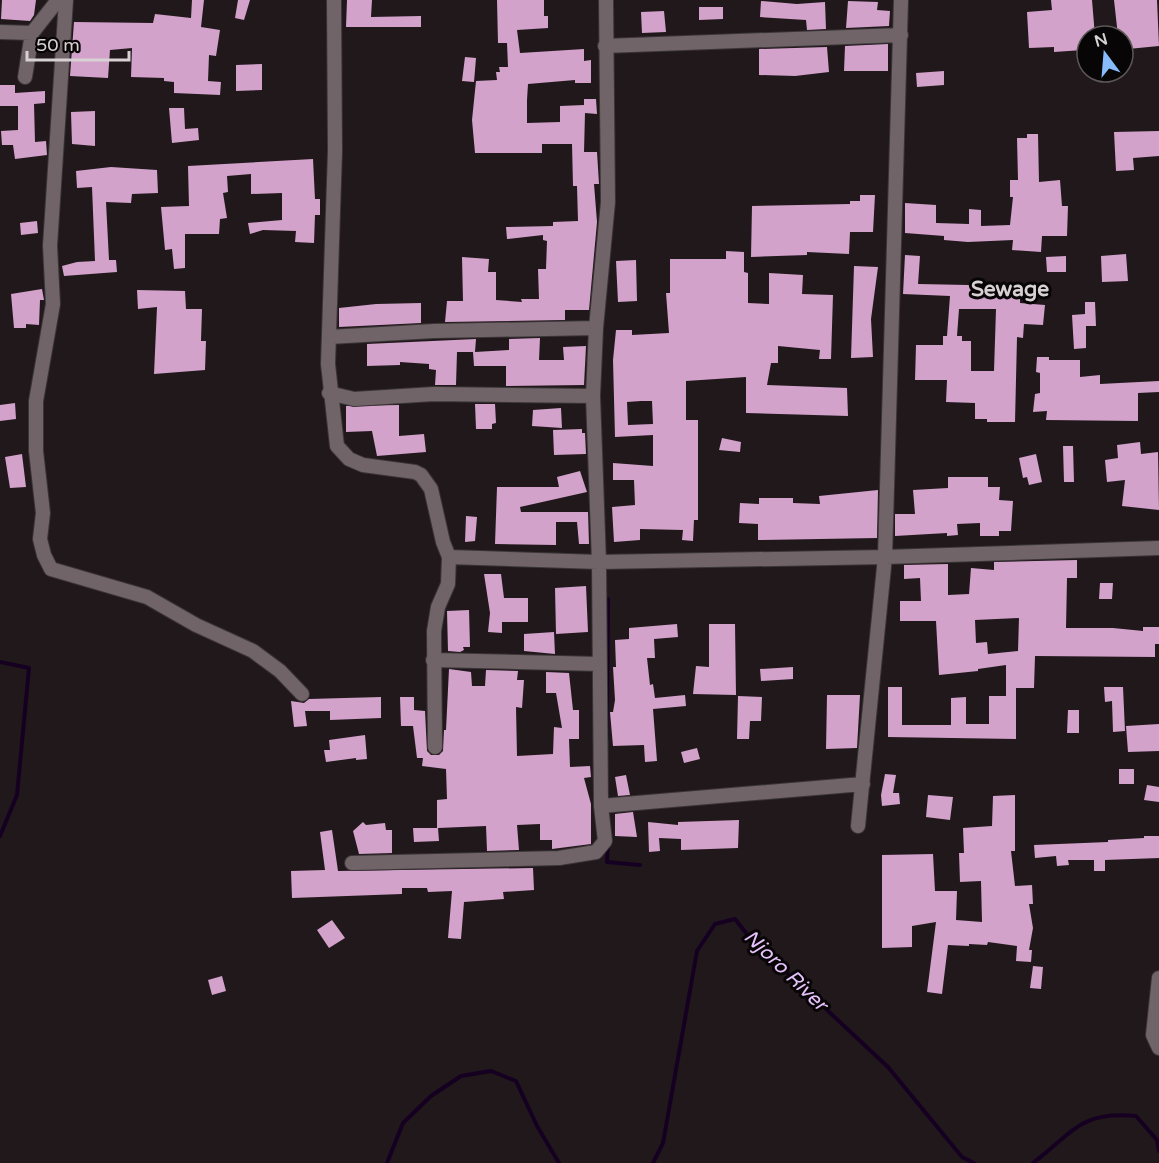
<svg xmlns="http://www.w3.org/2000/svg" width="1159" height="1163" viewBox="0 0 1159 1163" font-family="'Varela Round',sans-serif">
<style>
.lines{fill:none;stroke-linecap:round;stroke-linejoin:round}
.stream{stroke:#160022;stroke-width:4}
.building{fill:#d2a2ca;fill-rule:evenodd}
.minor-casing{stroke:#3b3537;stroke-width:16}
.minor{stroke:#706468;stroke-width:14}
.labels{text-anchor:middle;stroke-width:6;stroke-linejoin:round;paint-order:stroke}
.water-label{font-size:20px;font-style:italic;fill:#e7c3fd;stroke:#080506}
.quarter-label{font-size:21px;font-weight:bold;fill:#d8d1d3;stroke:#080506}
</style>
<rect width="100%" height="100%" fill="#21181c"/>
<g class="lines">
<path class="stream" d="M0,662L29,668L17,795L0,836
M607,738L608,599
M608,844L607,862L640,865
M387,1163L403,1123L431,1096L461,1076L491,1071L516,1081L537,1126L559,1163
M653,1163L663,1143L697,951L715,924L735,919L750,938L888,1067L962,1157L974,1163
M1033,1163C1074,1132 1080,1111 1136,1116L1157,1140L1159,1151"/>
</g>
<path class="building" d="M2,0H36L34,15L30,21L1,19Z
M192,0H204L201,27L220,30L216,56L209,55L208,81L221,82L220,95L174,93V82L164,81V78L131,77L132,48L110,50L108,78L70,76L74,22L153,23L155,14L191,18Z
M238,0H250L244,20L235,18Z
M347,0H372L371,17L421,16V27H346Z
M497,0H544V16H548V28L517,30L520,53L584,49V61L591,60V83H575V80L528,84L527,100V123L560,122V106L584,105V99H596L597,114L585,113L584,152H597L599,184H594L597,222L589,310H565V320L445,322L447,301H463L462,257L489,259L488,272H496V300L522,302L521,299H539L538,269H546L547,241L543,240V235L507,239L506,227L553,226V222L578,221L577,186H573L572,144H542V153H475L472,120L476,81L497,80L496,72H500L499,67H508L507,43H498Z
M1051,0H1092L1095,36H1087V40H1082L1083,50L1054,52V47L1029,48L1027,12L1052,10Z
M1114,0H1157L1159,46L1128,49L1127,38L1118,36Z
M761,1L797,4L825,2L826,29L807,30L806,20L760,17Z
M848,1L878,2L877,10L890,11L889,26L846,28Z
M699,7H723V19L699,20Z
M664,11L666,32L642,33L641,12Z
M888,44V71H844L845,46Z
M827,47L829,72L795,76L759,75V49Z
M465,57L476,58L474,82L462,81Z
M262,64V90L236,91V65Z
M944,71V85L917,87L916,73Z
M0,85H15V93L45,91V103L34,104L35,142L46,141L47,155L15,159L13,145H2L1,131L18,130V106H0Z
M169,108H184L185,129L198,128L199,140L172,143Z
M95,111V146L72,144L71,112Z
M1159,131V156L1133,158L1134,170L1116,171L1114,132Z
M1027,134H1038L1039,182L1060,180L1062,206H1068L1067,236H1042L1041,252L1012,250L1013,240L968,242L944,240V236L905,233V203L936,205V223L969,224V209L981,210V226L1010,225L1013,197H1010V180H1018L1017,138H1027Z
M313,159L315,199H320V215H315L314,243L295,242L296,231L263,230L250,234L248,223L282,220V193L251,194V174L227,176L228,192L223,193L227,218L220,219L219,234H185V268L174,269L172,249L165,250L161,207L189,206L188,166Z
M111,167L157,170L158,193L132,194L131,203L106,202L109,260H116L117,272L64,276L62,266L77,262L95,261L92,187L77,188L76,171Z
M860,195H875L873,232H850L849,254L807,252V255L751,257L752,206L850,204V201H860Z
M37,221L38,233L21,235L20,223Z
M726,251L744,252V272L748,273V303L769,304V273L803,275L802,294L833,295L831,359H819L820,350L778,346V363H771L767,385L847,388L848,416L746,413V377L686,381V420H698V520H694L693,541L682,540L683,530L640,529V540L614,542L612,507L635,505L634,480H613V463L653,466V435L615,437L613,360L616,330H632V335L669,333L666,293H670V259H726ZM641,401H652L653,424L628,425L627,402Z
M1126,254L1128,281L1102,282L1101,256Z
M905,255L920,256L918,284L1020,286V303L1045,305L1043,325L1024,324L1023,338L1017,337L1015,422H987V419H975V403L946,402L947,380H915L916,345H943V336H947L950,296L903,294ZM959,309H996L994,371H971V341H962V336H957Z
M1066,256V272H1047L1046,257Z
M636,260L637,301L618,302L616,261Z
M854,266L878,267L871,319L873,357L851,358Z
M42,289L44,300H40L39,325L26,324V328H14L11,294Z
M137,290L185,291L186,309H202L201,341H206L205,370L154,374L157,307L138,309Z
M1085,302H1095L1096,326H1086V348L1074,349L1072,315L1085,314Z
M421,303V323L339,327V308L376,304Z
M540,338L539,360H564L563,347L586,346L584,385L506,386V366H474L473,352H457L456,385H435L436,370L429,369V364L400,362V365L367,366V344L476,339L475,352L509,350V339Z
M1037,357H1049V360H1080V377L1100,375V384L1159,381V392L1138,393V421L1046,420L1047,411L1033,412L1035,394L1040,393V373L1036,372Z
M15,403L16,419L0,421V405Z
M475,404H495L496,423L492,424V429H476Z
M399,405V436L424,434L426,452L377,456L372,431L346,432V406Z
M561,408L562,428L532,426L533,410Z
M582,429V433H585L586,454L554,455L553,430Z
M722,438L741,442L740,452L719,450Z
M1140,442L1141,454L1158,452L1159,510L1122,506L1125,480L1107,482L1105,460L1118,458L1117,445Z
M1063,446H1073L1074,482H1064Z
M22,454L26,487L10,488L5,457Z
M1036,454L1042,482L1029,485L1027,477L1023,478L1019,458Z
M580,471L587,492L520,507L521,512H588L589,544H579L577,522H556V545L495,544L497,487H559L557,477Z
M948,477H988V487H1000L999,500L1013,501L1011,531H999V536H980V523L957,524L958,535L947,536V533L895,536V514H915L913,490L948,488Z
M878,490L877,538L758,540V524L739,523L740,503L759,504V498H793V503L820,504L819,496Z
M466,516L477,517L475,541L465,542Z
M1077,560V578H1067L1066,628H1113L1143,631V627H1159V644H1155V657L1035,656L1034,688H1016V739L888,737V687H902V725H951V698L966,697V724H989V696H1006V665L978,669V671L939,675L936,621H900V601H921L920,578L904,579V565L948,564V595L969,594L971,568L994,570V562ZM1019,618L1018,651L988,654L987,642L976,643L975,620Z
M484,574H501L504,598H528V622H502V633L488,632L490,613Z
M1100,583H1113L1112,599H1099Z
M586,586L588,632L556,634L555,588Z
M469,610L470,647H463L464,650L460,652L448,651L447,611Z
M677,624L678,637L654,639L655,658H647L650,685L653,684L655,698L685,695L686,706L653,709L657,761L645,762L644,745L613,746L610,712H613L615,700L613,667H616L615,640L629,639V628Z
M709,624H735L736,695L693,694L696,666L709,667Z
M554,632L555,654L524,651V634Z
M793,667V679L761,681L760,669Z
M449,669L471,672L472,686H485L486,670L518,671L517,680H524L522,708L516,707L517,756L553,754L554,727L562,728L556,693H546V672L569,673L573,710H579V739H569L570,767L590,766L591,777L584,778L591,804V844L552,849V840H540V824L517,825L519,850L487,851L486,826L438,828L439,841L414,842L413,828H437V800L447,799L446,769L422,766L423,758H417L413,726H401L400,697H414V710L425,711L427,751L431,755H439L443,751L444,730H446Z
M1104,687H1123L1125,731L1113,732L1112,701L1105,702Z
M827,695H860L857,748L826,749Z
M738,696L762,697L761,721H750L749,739H737Z
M381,697V718L330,720V711H305L307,726L294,727L291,701L304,703L309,699Z
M1068,710H1079V733H1067Z
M1159,724V751L1128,752L1126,726Z
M365,735L367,759L356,760V758L326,762L324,750H330L329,740Z
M697,748L700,759L684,763L681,752Z
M1119,769H1134V784H1119Z
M885,774L896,775L893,793H899L900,804L882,806L881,795Z
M626,775L630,795L618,796L615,777Z
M1147,785L1159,787V802L1144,800Z
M928,795L953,797L950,820L926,817Z
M1015,795V851H1011L1015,886L1032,885L1033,904H1029L1033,928L1029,950H1032L1031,962L1016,961L1017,946L988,942L987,945L969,944V946L948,945L942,994L927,992L936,922L912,926V947L882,948V855L933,854L935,891H957L956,920L982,922L981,881L960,882L959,853H964L963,828L992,826L993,796Z
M633,812L637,837L615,836V814Z
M739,820L738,848L681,850V839L659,838L660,851L649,852L648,822L678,825V822Z
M363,822L366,825L385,823L386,830H392V853L359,854L353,831Z
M332,830L338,871L533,868L534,890L503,892L504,899L464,902L461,939L448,938L452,891L428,892L427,888H402V894L292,898L291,871L325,870L320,832Z
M1144,836H1159V858L1105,860V871H1094V860H1068L1069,865L1057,866L1056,856L1035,858L1034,845L1108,842V840L1144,838Z
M332,920L345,938L329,948L317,930Z
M1033,966L1043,967L1041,989L1030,988Z
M222,976L226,991L212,995L208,980Z"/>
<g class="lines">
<g class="minor-casing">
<path id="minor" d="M66,0L50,246L53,304L36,401V451L43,513L40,539L44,555L51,569L147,597L196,625L253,651L280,671L302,694
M334,0L335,151L328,364L337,446L349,459L363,465L415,472L421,475L431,489L443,542L449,557L448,584L438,607L434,631L435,747
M901,0L885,557L1159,548
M0,32L32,33
M605,46L901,35
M25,77L32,33L58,0
M329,337L434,331L596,328
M329,393L354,399L434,394L593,396
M449,557L599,562L885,557L858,826
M433,660L599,664
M601,806L863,784
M352,863L559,858L596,852L605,841L601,806L599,562L593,396L596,328L608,202L606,0
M1159,978L1153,1035L1159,1048"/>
</g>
<use href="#minor" class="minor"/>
</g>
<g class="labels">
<g class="water-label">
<text transform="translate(786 970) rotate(44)" y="7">Njoro River</text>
</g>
<g class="quarter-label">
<text x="1010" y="296">Sewage</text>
</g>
</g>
<g transform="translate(1105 54) rotate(344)"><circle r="28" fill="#080506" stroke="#5b5758" stroke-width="1.5"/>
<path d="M0-4.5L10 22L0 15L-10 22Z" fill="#87bbfb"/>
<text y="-9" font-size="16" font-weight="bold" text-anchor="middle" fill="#d8d1d3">N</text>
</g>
<path d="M27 51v9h102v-9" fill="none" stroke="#d8d1d3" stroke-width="3"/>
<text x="36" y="51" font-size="18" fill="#d8d1d3" stroke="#080506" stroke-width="4.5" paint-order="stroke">50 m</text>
</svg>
